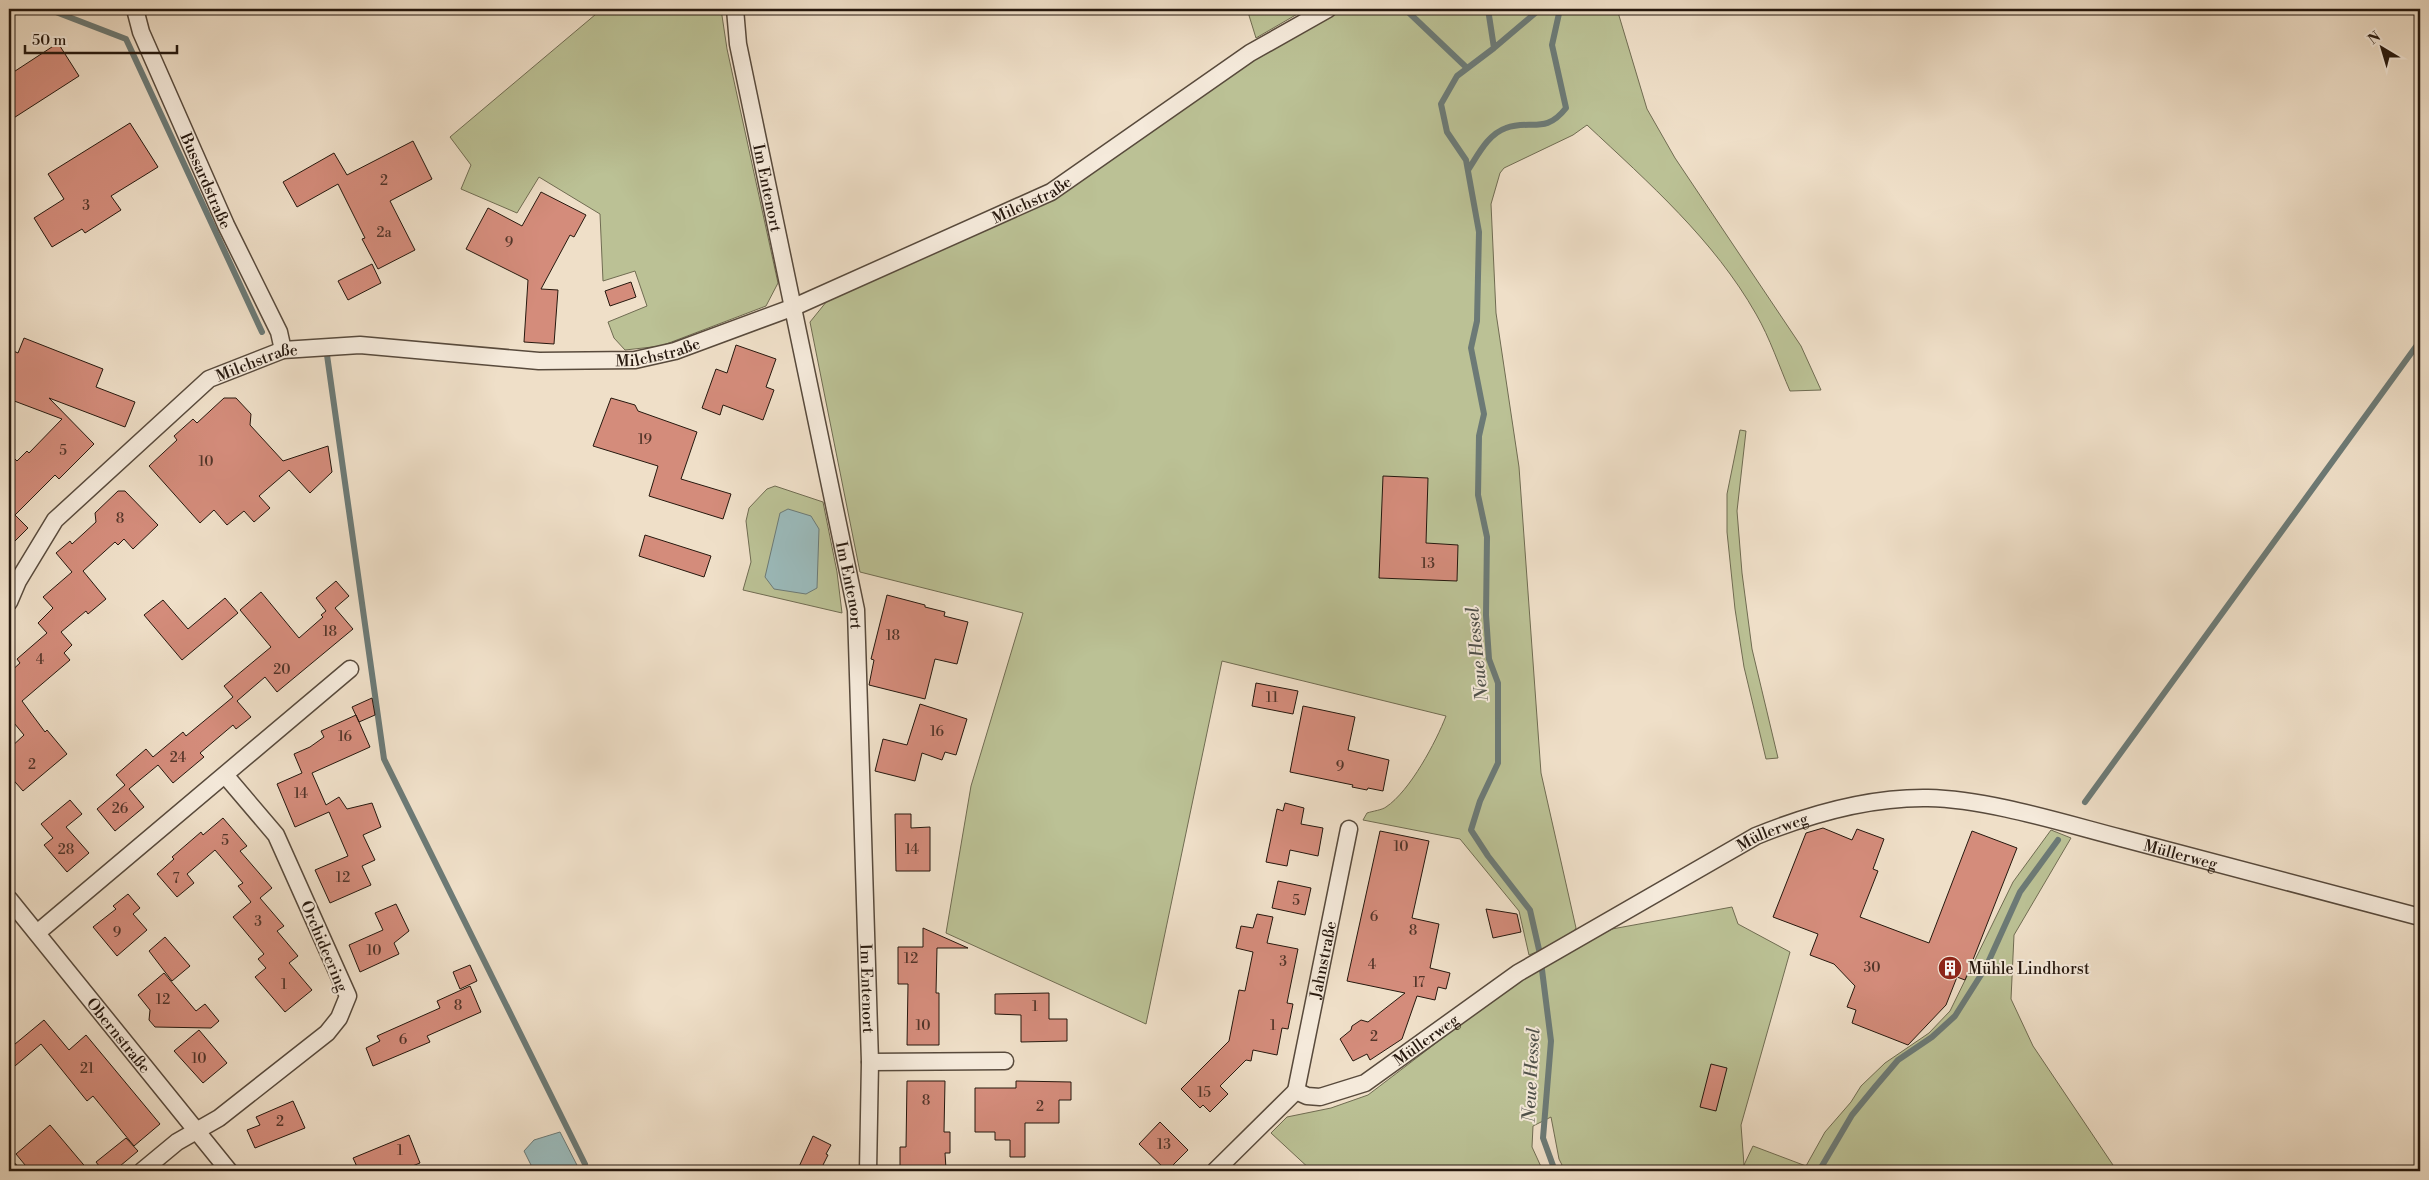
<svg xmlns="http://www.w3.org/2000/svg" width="2429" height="1180" viewBox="0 0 2429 1180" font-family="'Libre Bodoni',serif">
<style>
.green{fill:#bbc195;stroke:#706c52}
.water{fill:#9bbbbc;stroke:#6c7a76}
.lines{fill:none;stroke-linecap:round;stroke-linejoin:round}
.stream{stroke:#6c7a76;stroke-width:6}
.building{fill:#d48c7b;stroke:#26180e}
.street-casing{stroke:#584a3c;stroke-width:19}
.street{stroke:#f5eadb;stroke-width:16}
.labels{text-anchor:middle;stroke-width:4;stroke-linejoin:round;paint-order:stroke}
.number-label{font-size:14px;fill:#523529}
.street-label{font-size:16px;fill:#26180e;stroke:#f5eadb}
.poi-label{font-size:16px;fill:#26180e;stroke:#f5eadb;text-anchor:start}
.water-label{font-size:18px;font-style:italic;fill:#4f514b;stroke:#f5eadb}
</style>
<rect width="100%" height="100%" fill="#efdfc8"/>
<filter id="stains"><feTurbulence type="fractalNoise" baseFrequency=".004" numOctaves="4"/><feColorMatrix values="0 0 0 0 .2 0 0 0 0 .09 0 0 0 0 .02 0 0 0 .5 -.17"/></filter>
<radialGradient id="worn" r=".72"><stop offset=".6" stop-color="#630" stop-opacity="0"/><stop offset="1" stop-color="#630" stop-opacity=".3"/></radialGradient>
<path class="green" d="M602,9H721L727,49L778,283L766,306L661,346L625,350L614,338L608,322L647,306L635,271L603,281L600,214L539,177L517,213L461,189L471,165L450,137Z
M1247,9H1306L1256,38Z
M1344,9H1617L1647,109L1675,158L1801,346L1821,390L1790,391C1779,366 1770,338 1756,314C1714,240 1649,183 1587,125L1573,135L1504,168L1500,173L1491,204L1496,313L1519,467L1541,773L1576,928L1570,938L1529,955L1519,911L1460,839L1363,820L1367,813C1373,811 1382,810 1386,807C1410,791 1436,742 1446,716L1222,661L1146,1024L946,933L971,786L1023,613L860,572L810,322L827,301L1060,196L1254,59Z
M1740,430L1746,431L1737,511L1742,573L1752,649L1778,758L1766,759L1744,667L1735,609L1727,532V494Z
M775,486L823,502L837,572L842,613L743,590L751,562L746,521L749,508L767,489Z
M2051,830L2071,838L2014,935L2011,999L2033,1046L2117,1171H1565L1559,1159L1551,1117L1533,1126L1532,1147L1543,1171H1312L1271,1133L1287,1117L1331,1108L1368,1095L1520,979L1612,929L1732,907L1738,924L1790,952L1741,1125L1744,1165L1753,1146L1806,1166L1825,1132L1851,1102L1861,1086L1885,1063L1929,1033L1950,1011L2013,882Z"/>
<path class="water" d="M788,509L811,516L819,529L817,588L806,594L774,589L765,577L780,513Z
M560,1132L580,1171H534L524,1151L534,1140Z"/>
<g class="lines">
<path class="stream" d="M48,9L126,39L262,332
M1405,9L1467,68
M1488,9L1494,48
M1540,9L1494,48L1457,76L1441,104L1447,132L1466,160L1479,232L1477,321L1471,348L1484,414L1479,436L1478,495L1487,537L1486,615L1489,659L1498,683V763L1480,801L1471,830L1488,856L1530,910L1540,954L1551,1041L1543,1138L1555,1171
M1468,170C1478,155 1488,134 1506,128C1531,119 1545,135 1566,108L1552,45L1560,9
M327,355L384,759L585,1164
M2085,802L2420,341
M1819,1171L1852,1115L1875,1087L1898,1060L1932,1037L1955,1016L1986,967L2020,892L2058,840"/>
</g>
<path class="building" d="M58,43L79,76L9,121V75Z
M130,123L158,167L111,196L121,210L85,233L82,229L52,247L34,218L64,199L48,174Z
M413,141L432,179L390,201L415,250L378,269L362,239L365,238L338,184L297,207L283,182L334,153L347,175Z
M541,192L586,215L574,237L570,235L541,289L558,290L554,344L524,342L528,280L466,249L488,208L522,226Z
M372,264L381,283L348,300L338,281Z
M631,282L636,297L610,306L605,291Z
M24,338L103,369L96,387L135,402L125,427L49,398L94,444L59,479L55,475L15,515L28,528L9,547V453L17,461L27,451L29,453L62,419L9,399V349L18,353Z
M736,345L776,359L766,387L774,390L763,420L723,405L720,415L702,408L716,369L727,373Z
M224,398H236L251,414L250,425L283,461L328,446L332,472L310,493L289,470L259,496L270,508L254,522L244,511L227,525L214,510L200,523L149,466L177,440L174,436L193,419L197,423Z
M611,398L635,405L638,411L697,432L681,479L731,494L723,519L649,496L658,466L593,446Z
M1383,476L1428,478L1426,543L1458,545L1457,581L1379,578Z
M118,491H125L158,525L133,549L124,539L118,545L115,542L83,571L106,599L88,614L86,611L61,632L72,645L64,653L70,660L22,701L45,732L47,730L67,754L23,791L9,775V749L24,735L9,717V673L20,663L17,659L47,633L38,623L53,608L43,597L72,572L56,553L70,541L72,544L96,522L95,513Z
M645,535L711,556L704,577L639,556Z
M336,581L349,596L335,608L353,629L277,692L265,677L237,701L251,717L236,729L233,725L200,753L204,757L173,783L158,765L129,789L144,807L115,831L97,809L125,785L116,775L146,749L153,757L183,732L186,736L233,697L224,686L271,647L240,610L261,592L299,638L323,617L321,615L326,611L316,598Z
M887,595L925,605V607L945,612L944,616L968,622L957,664L935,659L925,699L869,685L874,660L871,659Z
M225,598L238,613L182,660L144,615L163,600L188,629Z
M1256,683L1298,691L1293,714L1252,706Z
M372,698L375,715L359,722L352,707Z
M920,704L967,719L956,755L945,752L942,760L922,753L915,781L875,771L883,739L907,745Z
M1303,706L1355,717L1348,750L1389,760L1383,791L1368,788L1367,790L1352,787L1353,785L1290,772Z
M356,715L370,747L312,773L326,805L339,797L347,809L372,803L381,827L363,835L375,860L362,866L371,885L330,903L315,870L348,856L329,812L295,827L277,784L302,773L294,754L310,747L324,737L321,731Z
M70,800L82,814L66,827L89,853L67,872L44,845L53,838L41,824Z
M1285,803L1304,808L1301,824L1323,828L1318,856L1290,850L1287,866L1266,862L1277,809L1283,811Z
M895,814H911V828L930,827V871H896Z
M223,818L247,846L240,851L272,888L260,898L284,926L277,931L298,956L289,963L312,990L285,1012L255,977L266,968L258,959L264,954L233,917L251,902L238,886L243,883L215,850L187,874L194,883L177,897L157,874L174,859L172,857L201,832L203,835Z
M1823,828L1852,840L1857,829L1884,839L1873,869L1878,871L1860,917L1929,943L1972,831L2017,848L1965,980L1957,977L1946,1005L1908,1045L1852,1023L1856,1010L1847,1007L1855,986L1834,964L1810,955L1818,934L1773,917L1806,833Z
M1380,831L1429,841L1412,918L1439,924L1430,968L1450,973L1446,989L1438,987L1435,1000L1417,996L1402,1039L1370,1060L1367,1054L1353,1061L1340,1039L1351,1030L1352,1026L1361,1020L1368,1022L1405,993L1347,981Z
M1278,881L1311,888L1305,915L1272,908Z
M128,894L140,908L133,914L147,930L117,956L93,927L116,909L113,906Z
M396,904L409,931L394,943L399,954L360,972L349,945L383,930L375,913Z
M1486,909L1517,914L1521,932L1493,938Z
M1257,914L1273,917L1267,943L1298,949L1287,1003L1293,1004L1288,1029L1282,1028L1277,1055L1253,1050L1251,1061L1246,1060L1220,1086L1228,1094L1210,1112L1203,1105L1200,1108L1181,1089L1229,1041L1239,990L1245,991L1253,952L1236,948L1241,926L1253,928Z
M923,928L968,948H937L936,993H939V1045H907L908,984H898V947H923Z
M165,937L190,966L172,981L149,951Z
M470,965L477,981L460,989L453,972Z
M164,973L196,1011L205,1004L219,1021L211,1028L155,1027L149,1020L150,1010L138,995Z
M470,986L481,1012L427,1036L430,1042L373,1066L366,1048L380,1041L377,1036L440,1008L437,1001Z
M1049,993V1019H1067V1041L1021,1042V1015L995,1014V994Z
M44,1020L69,1050L86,1035L160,1124L134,1146L93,1096L87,1101L41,1044L9,1071V1049Z
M199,1030L227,1063L203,1083L174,1051Z
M1711,1064L1727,1068L1716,1111L1700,1107Z
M907,1081H945L944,1132H950V1153H945L946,1169L900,1171V1147H906Z
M1016,1081L1071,1082V1100H1059V1123H1025V1157H1010V1140H995V1132H975V1088H1016Z
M293,1101L305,1128L255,1148L247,1130L260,1125L256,1117Z
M1160,1122L1188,1150L1167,1171L1139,1144Z
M50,1125L77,1157L89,1171H30L16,1154Z
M409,1135L420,1163L400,1171H359L353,1158Z
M813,1136L831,1145L826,1154L828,1155L820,1171H797Z
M126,1138L138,1151L114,1171H103L96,1162Z"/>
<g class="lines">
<g class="street-casing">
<g id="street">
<path id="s1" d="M135,9L141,32L226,225L279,332L283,350"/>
<path id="s2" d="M735,9L738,44L856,610L870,1062L868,1171"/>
<path id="s3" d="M9,602L18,581L55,520L209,379L283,350L360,345L539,361L635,360L675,351L794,307L1051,192L1250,53L1328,9"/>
<path id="s4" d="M9,899L229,1171"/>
<path d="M37,933L350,669"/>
<path d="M870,1062L1005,1061"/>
<path id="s5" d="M1296,1091L1349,829"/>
<path d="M9,1170L10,1171"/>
<path d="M142,1171L177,1142L219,1118L327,1033L339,1018L348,996L276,835L225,775"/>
<path id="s6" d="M1215,1171L1296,1091L1307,1096L1320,1097L1365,1083L1518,973L1756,836C1810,814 1869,797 1928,798C1987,799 2063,823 2121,838C2220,865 2320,891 2420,917"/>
</g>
</g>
<use href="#street" class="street"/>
</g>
<defs>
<g id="building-disc" transform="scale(1.25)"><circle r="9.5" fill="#8f2418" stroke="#f5eadb"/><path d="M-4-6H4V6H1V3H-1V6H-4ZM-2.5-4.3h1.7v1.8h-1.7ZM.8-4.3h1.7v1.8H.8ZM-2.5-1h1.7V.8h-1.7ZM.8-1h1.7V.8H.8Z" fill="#fff"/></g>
</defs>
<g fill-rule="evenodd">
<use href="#building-disc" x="1950" y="968"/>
</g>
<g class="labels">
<g class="number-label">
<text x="384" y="185">2</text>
<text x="86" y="210">3</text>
<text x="384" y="237">2a</text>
<text x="509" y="247">9</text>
<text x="645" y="444">19</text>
<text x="63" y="455">5</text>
<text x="206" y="466">10</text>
<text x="120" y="523">8</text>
<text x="1428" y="568">13</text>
<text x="330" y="636">18</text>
<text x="893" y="640">18</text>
<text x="40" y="664">4</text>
<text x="282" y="674">20</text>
<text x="1272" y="702">11</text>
<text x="937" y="736">16</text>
<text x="345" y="741">16</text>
<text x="178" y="762">24</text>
<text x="32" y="769">2</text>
<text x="1340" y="771">9</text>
<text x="301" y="798">14</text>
<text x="120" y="813">26</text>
<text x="225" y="845">5</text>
<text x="1401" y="851">10</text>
<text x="66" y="854">28</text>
<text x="912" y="854">14</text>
<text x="343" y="882">12</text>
<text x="176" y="883">7</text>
<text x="1296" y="905">5</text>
<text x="1374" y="921">6</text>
<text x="258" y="926">3</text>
<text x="1413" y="935">8</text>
<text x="117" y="937">9</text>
<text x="374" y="955">10</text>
<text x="911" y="963">12</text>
<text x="1283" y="966">3</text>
<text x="1372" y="969">4</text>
<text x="1872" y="972">30</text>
<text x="1419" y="987">17</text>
<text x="284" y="989">1</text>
<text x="163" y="1004">12</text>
<text x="458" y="1010">8</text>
<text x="1035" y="1011">1</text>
<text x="923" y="1030">10</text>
<text x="1273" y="1030">1</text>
<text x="1374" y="1041">2</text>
<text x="403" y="1044">6</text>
<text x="199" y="1063">10</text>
<text x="87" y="1073">21</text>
<text x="1204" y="1097">15</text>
<text x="926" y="1105">8</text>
<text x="1040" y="1111">2</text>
<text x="280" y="1126">2</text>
<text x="1164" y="1149">13</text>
<text x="400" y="1155">1</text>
</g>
<g class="street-label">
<text dy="6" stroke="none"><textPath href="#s1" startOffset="186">Bussardstraße</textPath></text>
<text dy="6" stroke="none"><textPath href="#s2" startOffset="182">Im Entenort</textPath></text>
<text dy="6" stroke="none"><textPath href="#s3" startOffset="1164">Milchstraße</textPath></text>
<text dy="6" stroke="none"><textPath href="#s3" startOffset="759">Milchstraße</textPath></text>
<text dy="6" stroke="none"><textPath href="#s3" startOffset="354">Milchstraße</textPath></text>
<text dy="6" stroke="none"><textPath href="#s2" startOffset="588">Im Entenort</textPath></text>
<text dy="6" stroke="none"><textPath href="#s6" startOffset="666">Müllerweg</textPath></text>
<text dy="6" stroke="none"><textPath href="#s6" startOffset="1086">Müllerweg</textPath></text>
<text transform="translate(325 946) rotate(67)" y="6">Orchideering</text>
<text dy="6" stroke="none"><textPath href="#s5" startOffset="134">Jahnstraße</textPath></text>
<text dy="6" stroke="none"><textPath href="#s2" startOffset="992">Im Entenort</textPath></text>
<text dy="6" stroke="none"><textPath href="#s4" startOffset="175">Obernstraße</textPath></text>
<text dy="6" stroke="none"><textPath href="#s6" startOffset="261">Müllerweg</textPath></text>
</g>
<g class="poi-label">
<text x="1968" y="974">Mühle Lindhorst</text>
</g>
<g class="water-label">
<text transform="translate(1477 654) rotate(-96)" y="6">Neue Hessel</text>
<text transform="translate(1531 1075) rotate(-87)" y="6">Neue Hessel</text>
</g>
</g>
<rect width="2429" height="1180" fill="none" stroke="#efdfc8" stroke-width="30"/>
<rect x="10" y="10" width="2409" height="1160" fill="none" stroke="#26180e" stroke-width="2.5"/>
<rect x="15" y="15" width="2399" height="1150" fill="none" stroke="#26180e"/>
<g transform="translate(2382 48) rotate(322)" stroke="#f5eadb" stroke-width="4" paint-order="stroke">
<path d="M0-4L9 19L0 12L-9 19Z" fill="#26180e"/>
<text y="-8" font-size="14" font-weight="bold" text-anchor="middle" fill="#26180e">N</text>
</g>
<path d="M25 45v8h152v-8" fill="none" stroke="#26180e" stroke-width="2.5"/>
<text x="32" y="45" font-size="15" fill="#26180e" stroke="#f5eadb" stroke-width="4" paint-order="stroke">50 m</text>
<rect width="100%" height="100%" filter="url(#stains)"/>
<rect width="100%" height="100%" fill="url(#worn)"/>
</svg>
